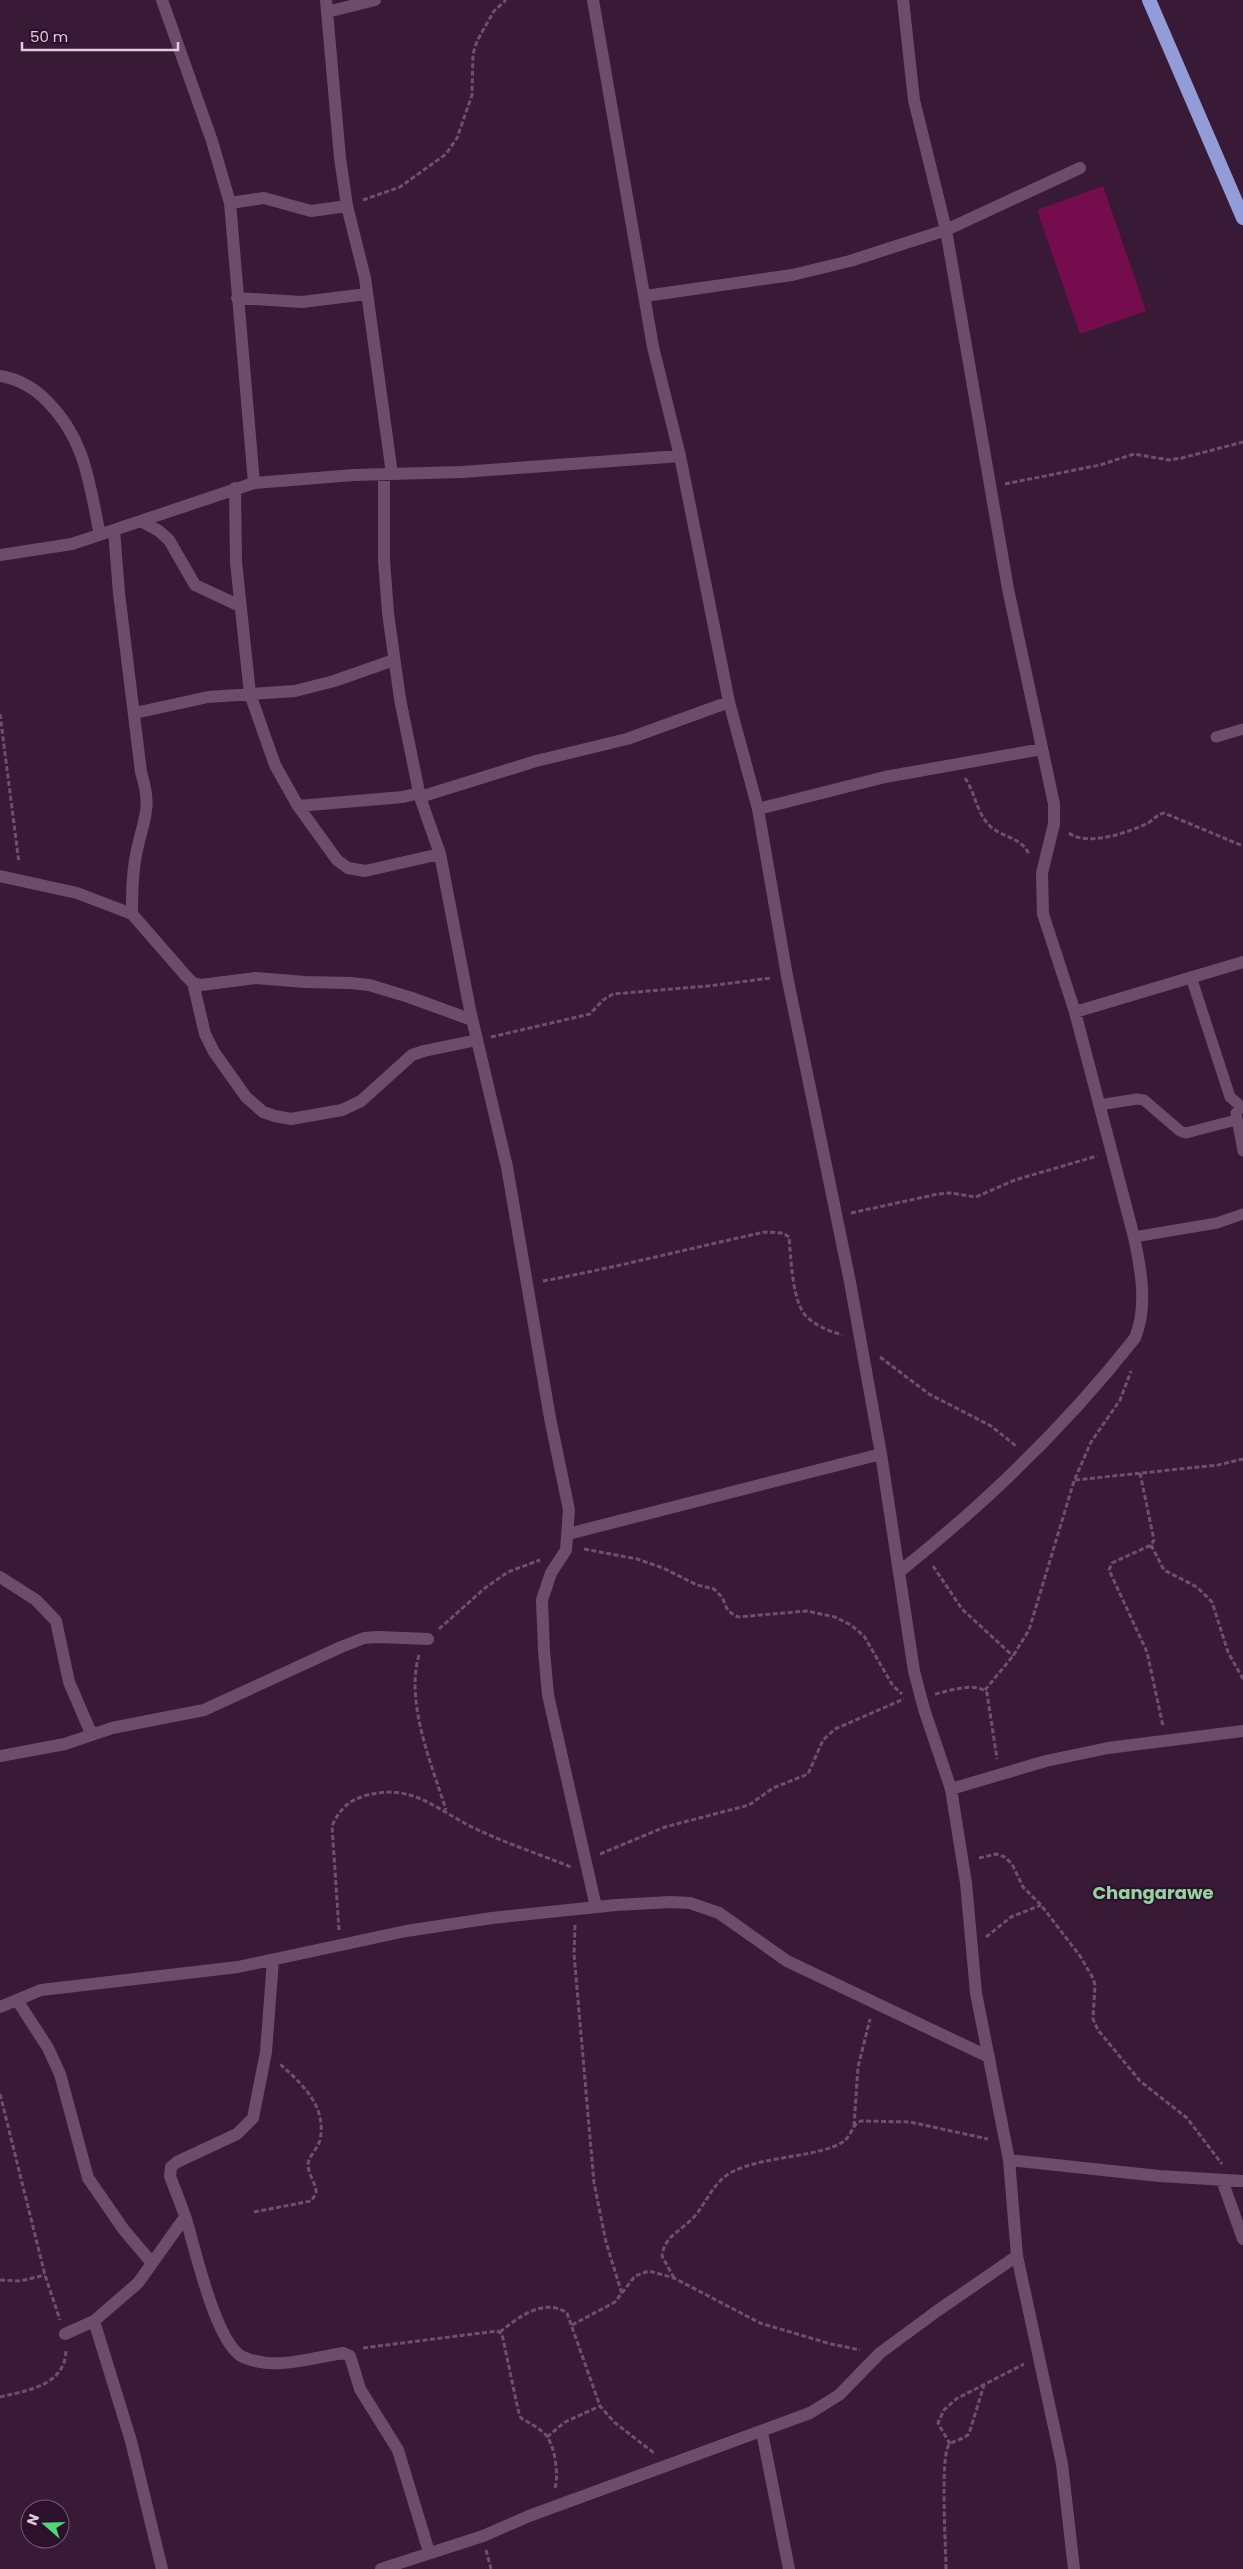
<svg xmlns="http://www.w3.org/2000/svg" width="1243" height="2569" viewBox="0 0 1243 2569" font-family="Poppins,sans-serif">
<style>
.building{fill:#750c4d}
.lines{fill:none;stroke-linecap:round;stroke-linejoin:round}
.path{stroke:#6c5169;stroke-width:3;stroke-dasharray:5 2.5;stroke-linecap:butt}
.service{stroke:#6d4c6a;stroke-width:11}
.minor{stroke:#6d4c6a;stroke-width:12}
.trunk{stroke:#919cd8;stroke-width:14}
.labels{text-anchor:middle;stroke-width:4;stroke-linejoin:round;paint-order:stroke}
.quarter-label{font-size:18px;font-weight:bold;fill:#92d49e;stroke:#2d112c}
</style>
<rect width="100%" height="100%" fill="#381a36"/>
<path class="building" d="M1103,186L1146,311L1080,334L1037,210Z"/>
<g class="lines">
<path class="path" d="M363,200L400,187L446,154L457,138L472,95L473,54L477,41L494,11L506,0
M1005,484L1100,465L1134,454L1169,460L1182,458L1243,442
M0,714L19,863
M965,778C976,794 976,813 991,827C1004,838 1021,837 1029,854
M1069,833C1087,847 1130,832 1148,823C1154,819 1158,814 1164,813L1243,846
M491,1037L590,1014L603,1000L613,994L708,986L771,978
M851,1213L938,1194L950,1193L976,1197L1015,1180L1097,1156
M543,1281C618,1267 691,1248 765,1232L783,1233L789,1237C791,1258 792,1303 807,1317C817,1327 830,1331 842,1335
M880,1357L929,1394L991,1426L1016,1446
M1140,1473L1154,1540L1151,1545L1112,1563L1109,1570L1147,1652L1163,1726
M1075,1480L1218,1465L1243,1459
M1151,1545L1164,1570L1197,1587L1212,1602L1228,1652L1243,1679
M584,1549L637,1559L663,1568L697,1585L714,1589L722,1597L728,1611L738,1617L807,1611L835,1617L851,1625L864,1636L893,1686L902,1694
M933,1566L962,1609L1013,1656
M439,1629L485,1588L508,1572L540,1560
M419,1655C405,1703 432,1765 446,1810
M985,1690L1013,1656L1029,1630L1074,1481L1091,1442L1120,1400L1131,1371
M935,1694C949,1691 977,1681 987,1693L997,1759
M600,1854L665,1827L749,1805L773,1788L808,1774L823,1740L835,1729L904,1699
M979,1858L996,1854L1005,1857L1012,1864L1023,1887L1041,1905L1080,1956L1093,1978L1095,1985L1093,2019L1098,2030L1140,2081L1187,2118L1222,2164
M575,1925L574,1954L594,2183L606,2242L622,2294
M339,1930L332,1826C339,1810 348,1801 364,1796C412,1782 435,1809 474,1828C505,1843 539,1854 571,1867
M986,1937L1011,1917L1041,1905
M0,2094L45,2275L60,2320
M854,2126L858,2067L870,2019
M254,2212L311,2201L316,2194C317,2184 308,2175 308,2164C309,2156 318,2148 320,2140C327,2106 302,2084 280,2064
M674,2278L662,2256C664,2237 679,2232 692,2219C704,2207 709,2191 722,2179C746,2157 804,2159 835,2146C855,2138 848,2127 861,2121L910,2122L988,2139
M0,2280L20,2281L45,2275
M572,2325L615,2302L635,2276L649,2271L674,2278L760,2323L831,2344L860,2350
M500,2332C517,2318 544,2297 567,2313L600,2406L614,2422L654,2453
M363,2348L497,2331L502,2334L519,2414L521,2418C529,2423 538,2427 545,2434C555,2445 559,2474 555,2488
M0,2397C28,2390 65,2386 66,2350
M547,2437L565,2422L600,2406
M950,2444L938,2423L944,2410L956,2399L1024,2364
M486,2550L491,2569
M946,2569C946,2550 940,2455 949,2445C954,2440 964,2439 969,2434L984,2385"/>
<path class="service" d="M1216,737L1243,729
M1191,977L1230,1097L1243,1108
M1099,1105L1137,1099L1144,1100L1180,1131L1186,1133L1236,1120
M1236,1113L1243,1151
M1134,1237L1217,1223L1243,1214"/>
<path class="minor" d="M162,0L212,141L230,203L254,483
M326,0L340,158L347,206L365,278L392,474
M593,0L653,347L680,456L729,702L758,809L787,976L850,1282L881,1454L914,1671L924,1709L951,1789L966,1883L976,1993L1009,2160L1017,2256L1062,2464L1074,2569
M327,12L375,0
M230,203L264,198L311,211L347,206
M645,296L792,275L850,261L946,230L1080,168
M237,298L302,302L367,294
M0,376C19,379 33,387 47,401C86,440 89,483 100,535
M384,474V560L388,613L400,699L420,797L440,854L470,1010L507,1167L550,1418L569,1510L566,1550L551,1573L542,1600L544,1651L548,1695L596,1907
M235,488L236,562L250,694L275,765L298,806L337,860L348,868L365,871L440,854
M141,521L159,531L169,540L195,585L240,606
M114,530L119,593L141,772C153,811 143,818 136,855C132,875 132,894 132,914
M0,555L72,544L254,483L354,475L462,472L680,456
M135,713L208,697L295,691L334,681L394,660
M420,797L536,761L627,739L729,702
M298,806L403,797L419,793
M758,809L885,777L1042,749
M0,876L77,893L132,914L186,976L193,983L201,985L256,978L305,982L350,983L369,985L409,997L472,1020
M193,983L205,1034L214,1052L246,1097L263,1112L275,1116L291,1119L342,1110L361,1101L412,1055L424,1051L477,1040
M1075,1012L1243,962
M568,1534L881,1454
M899,1572C987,1502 1065,1427 1135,1338C1148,1306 1141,1270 1134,1237L1075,1012L1043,914L1042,873L1054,824V804L1008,589L946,230L914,100L903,0
M0,1577L36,1600L56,1621L69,1682L91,1733
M0,1756L65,1744L112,1728L204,1710L341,1647L364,1638L378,1637L428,1639
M951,1789L1046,1761L1108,1748L1243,1731
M273,1960L266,2052L253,2118L237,2134L177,2162L171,2167L170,2176C175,2190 181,2204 186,2219C195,2248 216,2345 243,2357C274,2371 311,2358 343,2353L350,2356L360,2389L398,2450L429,2552
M17,2000L48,2048L60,2074L88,2178L124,2230L152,2263
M0,2007L41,1990L238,1967L406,1931L492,1918L616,1905L670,1902L690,1903L719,1913L787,1961L989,2057
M1009,2160L1159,2176L1243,2181
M1222,2180L1243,2239
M94,2321L131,2441L162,2569
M65,2334L94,2321L138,2283L185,2217
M762,2432L789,2569
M381,2569L483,2536L529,2516L810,2413L839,2395L880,2353L937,2311L1017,2256"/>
<path class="trunk" d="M1149,0L1243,218"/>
</g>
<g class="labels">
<g class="quarter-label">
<text x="1153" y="1899">Changarawe</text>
</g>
</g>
<g transform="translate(45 2524) rotate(290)"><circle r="24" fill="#2d112c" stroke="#755c73"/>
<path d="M0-4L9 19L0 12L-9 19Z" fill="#4fd675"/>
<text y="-8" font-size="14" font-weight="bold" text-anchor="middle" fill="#e0ccdd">N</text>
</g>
<path d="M22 42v8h156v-8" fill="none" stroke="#e0ccdd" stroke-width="2.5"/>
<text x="30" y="42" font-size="15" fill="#e0ccdd" stroke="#2d112c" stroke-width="4" paint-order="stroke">50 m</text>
</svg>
